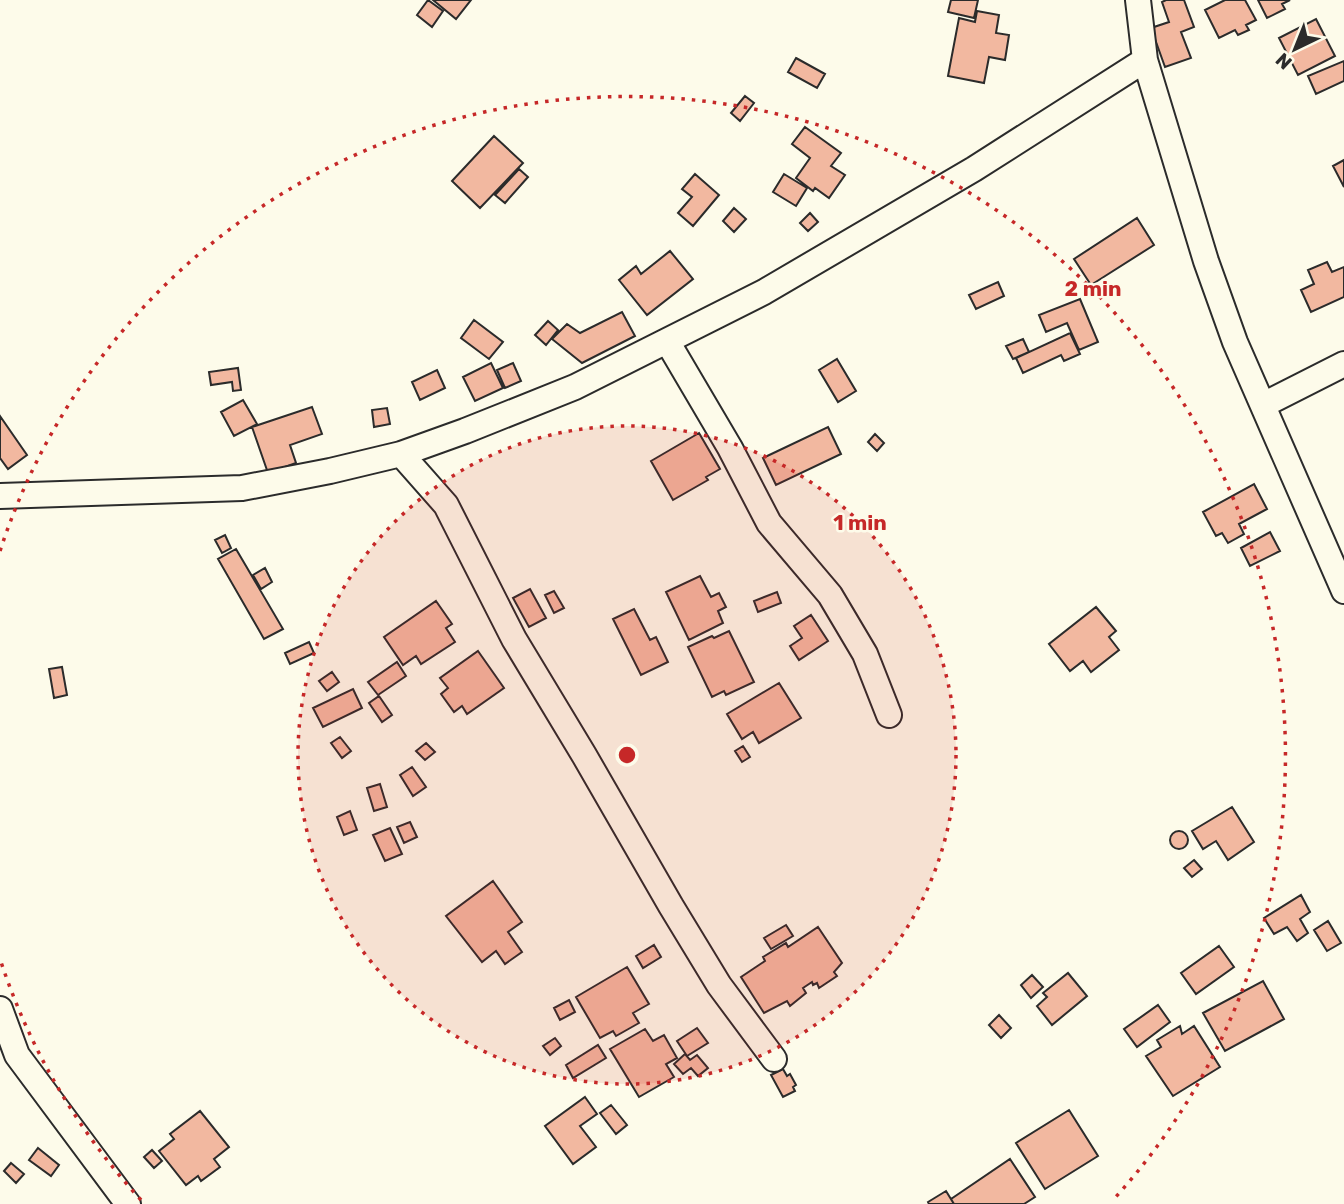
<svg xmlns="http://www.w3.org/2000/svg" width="1344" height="1204" viewBox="0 0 1344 1204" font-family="Rubik,sans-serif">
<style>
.building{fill:#f2b8a0;stroke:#2b2b2b;stroke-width:2}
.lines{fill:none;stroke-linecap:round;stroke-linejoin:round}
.street-casing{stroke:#2b2b2b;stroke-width:28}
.street{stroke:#fdfbea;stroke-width:24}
.ring{fill:none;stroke:#c62828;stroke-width:3.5;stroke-dasharray:3.5 7}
.centre{fill:#c62828;stroke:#fdfbea;stroke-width:3.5}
.ring-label{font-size:21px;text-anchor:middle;font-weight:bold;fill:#c62828;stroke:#fdfbea;stroke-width:5;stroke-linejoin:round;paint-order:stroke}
</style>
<rect width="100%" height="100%" fill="#fdfbea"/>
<path class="building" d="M428,0L443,11L432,27L417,15Z
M433,0H471L456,19Z
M951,0H978L974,18L948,12Z
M1166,0H1184L1194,27L1181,32L1191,58L1165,67L1151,28L1169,22L1162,2Z
M1225,0H1245L1256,20L1246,25L1249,30L1238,35L1235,30L1219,38L1205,10Z
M1258,0H1290L1282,4L1285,9L1267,18Z
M977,11L999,15L996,33L1009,35L1005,60L989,57L984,83L948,76L959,18L975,22Z
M1316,19L1335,56L1298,75L1279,38Z
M796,58L825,74L817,88L788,72Z
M1344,61V81L1316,94L1308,76Z
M745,96L754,103L740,121L731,113Z
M805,127L841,153L831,166L845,175L829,198L815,188L813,191L796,178L810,158L792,144Z
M494,136L523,163L480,208L452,181Z
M1344,160V187L1333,166Z
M519,169L528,177L505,203L495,195Z
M695,174L719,195L693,226L678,213L692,197L682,189Z
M784,174L807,188L796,206L773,192Z
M734,208L746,219L734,232L723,221Z
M810,213L818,222L808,231L800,223Z
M1137,218L1154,245L1091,285L1074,259Z
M670,251L693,279L647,315L619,280L636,266L641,274Z
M1327,262L1332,272L1344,267V297L1311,312L1301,290L1314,284L1308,270Z
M998,282L1004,296L976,309L969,295Z
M1080,299L1098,342L1079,350L1067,323L1046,332L1039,315Z
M622,312L635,336L582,363L552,339L567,324L580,333Z
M474,320L503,342L489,359L461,338Z
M548,321L558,330L546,345L535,335Z
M1070,333L1080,354L1064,361L1061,355L1023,373L1016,358Z
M1023,339L1029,352L1013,359L1006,346Z
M837,359L856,391L838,402L819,370Z
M491,363L503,388L475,401L463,377Z
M513,363L521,381L505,388L497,370Z
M238,368L241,390L233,391L232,382L211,385L209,372Z
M437,370L445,388L420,400L412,382Z
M243,400L257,424L234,436L221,412Z
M312,407L322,434L290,445L296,463L268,473L252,427Z
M387,408L390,424L374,427L372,410Z
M0,416L27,455L8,469L0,458Z
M828,427L841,454L776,485L763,458Z
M699,433L720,469L706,477L708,480L673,500L651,461Z
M875,434L884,443L877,451L868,442Z
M1254,484L1267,509L1239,524L1244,534L1228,543L1222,533L1216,536L1203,512Z
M1270,532L1280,551L1250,566L1241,548Z
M225,535L231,548L222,553L215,540Z
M236,549L283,629L264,639L218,559Z
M265,568L272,582L261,589L253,575Z
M700,576L711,597L719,593L726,607L718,611L723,623L689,640L666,592Z
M530,589L546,618L529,627L513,598Z
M554,591L564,608L554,613L545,595Z
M777,592L781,603L758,612L754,601Z
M436,601L452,624L446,628L455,642L421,664L416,656L403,665L384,637Z
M1096,607L1116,631L1109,637L1119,650L1091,672L1083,661L1070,671L1049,644Z
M634,609L650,640L656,637L668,662L641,675L613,619Z
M811,615L828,641L799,660L790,646L802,638L794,626Z
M729,631L754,682L726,695L724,691L712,697L688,647L712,636L714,638Z
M309,642L314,653L290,664L285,653Z
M478,651L504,688L467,714L462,706L454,712L441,694L448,688L440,678Z
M397,662L406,676L378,695L368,682Z
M62,667L67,695L54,698L49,669Z
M332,672L339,682L327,691L319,681Z
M779,683L801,718L759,743L753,732L742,739L727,714Z
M353,689L362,708L323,727L313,708Z
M379,696L392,715L382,722L369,703Z
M340,737L351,751L342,758L331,743Z
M426,743L435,752L425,760L416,751Z
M743,746L750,757L742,762L735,751Z
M412,767L426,787L413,796L400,775Z
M380,784L387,807L374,811L367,788Z
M1232,807L1254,842L1228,860L1216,841L1203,849L1192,831Z
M350,811L357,830L344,835L337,817Z
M410,822L417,837L404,843L397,827Z
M390,828L402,854L385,861L373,835Z
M1170 840a9 9 0 1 1 18 0a9 9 0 1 1-18 0Z
M1194,860L1202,869L1192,877L1184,868Z
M493,881L522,922L508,932L522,952L505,964L496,951L482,962L446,916Z
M1301,895L1310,912L1300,919L1308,933L1297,941L1287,927L1274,934L1264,918Z
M1328,921L1341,943L1327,951L1314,930Z
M786,925L793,936L771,949L764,938Z
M818,927L842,963L834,972L837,976L819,988L817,983L813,985L812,982L803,988L806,993L790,1006L787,1001L764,1013L741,977L765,961L763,957L786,943L788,947Z
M654,945L661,957L643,968L636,956Z
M1219,946L1234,967L1196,994L1181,973Z
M627,967L649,1004L633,1013L639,1023L616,1036L613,1031L600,1038L576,997Z
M1068,973L1087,996L1052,1025L1037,1006L1047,997L1043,993Z
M1032,975L1043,987L1031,998L1021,985Z
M1263,981L1284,1019L1225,1051L1203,1013Z
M569,1000L575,1012L560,1020L554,1008Z
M1158,1005L1170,1022L1137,1047L1124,1029Z
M999,1015L1011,1028L1001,1038L989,1025Z
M1180,1026L1182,1034L1194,1026L1220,1067L1173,1096L1146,1056L1161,1047L1157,1040Z
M697,1028L708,1043L687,1056L677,1041Z
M645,1029L653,1041L664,1035L677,1058L666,1064L674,1077L639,1097L610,1049Z
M555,1038L561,1046L550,1055L543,1046Z
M598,1045L606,1058L573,1078L566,1065Z
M685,1054L690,1060L697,1055L708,1068L698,1076L691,1068L683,1074L674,1064Z
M783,1069L787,1076L790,1074L796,1085L793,1087L795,1091L783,1097L771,1075Z
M585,1097L597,1114L580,1126L596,1147L573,1164L545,1126Z
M611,1105L627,1125L616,1134L600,1113Z
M1069,1110L1098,1156L1045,1189L1016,1143Z
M200,1111L229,1147L214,1159L220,1167L201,1181L198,1176L186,1185L159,1151L174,1139L170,1134Z
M38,1148L59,1165L51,1176L29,1160Z
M152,1150L162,1161L154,1168L144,1157Z
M1010,1159L1035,1197L1024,1204H954L951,1199Z
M11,1163L24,1174L16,1183L4,1171Z
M946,1191L954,1204H929L928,1202Z"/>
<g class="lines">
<g class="street-casing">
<path id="street" d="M1138,0L1145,60L1206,261L1235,342L1344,591
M667,341L730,448L769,523L830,595L865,654L889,715
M1263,405L1344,364
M401,454L446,505L514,639L584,755L671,906L719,985L774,1059
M0,496L242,488L330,471L401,454L465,431L575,387L764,292L974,169L1145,60
M0,1009L17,1055L128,1204"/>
</g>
<use href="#street" class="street"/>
</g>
<circle cx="627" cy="755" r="329" fill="#c62828" fill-opacity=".12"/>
<g class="ring">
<circle cx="627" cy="755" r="329"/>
<path d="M141 1200A659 659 0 0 1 0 959M0 551A659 659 0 1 1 1113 1200"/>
</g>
<circle cx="627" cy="755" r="10" class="centre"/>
<g class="ring-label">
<text x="1093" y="296">2 min</text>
<text x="860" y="530">1 min</text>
</g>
<g transform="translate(1295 49) rotate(223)" stroke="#fdfbea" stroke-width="5" paint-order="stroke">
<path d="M0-5L12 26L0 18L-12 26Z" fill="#2b2b2b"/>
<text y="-10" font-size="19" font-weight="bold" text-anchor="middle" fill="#2b2b2b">N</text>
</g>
</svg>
